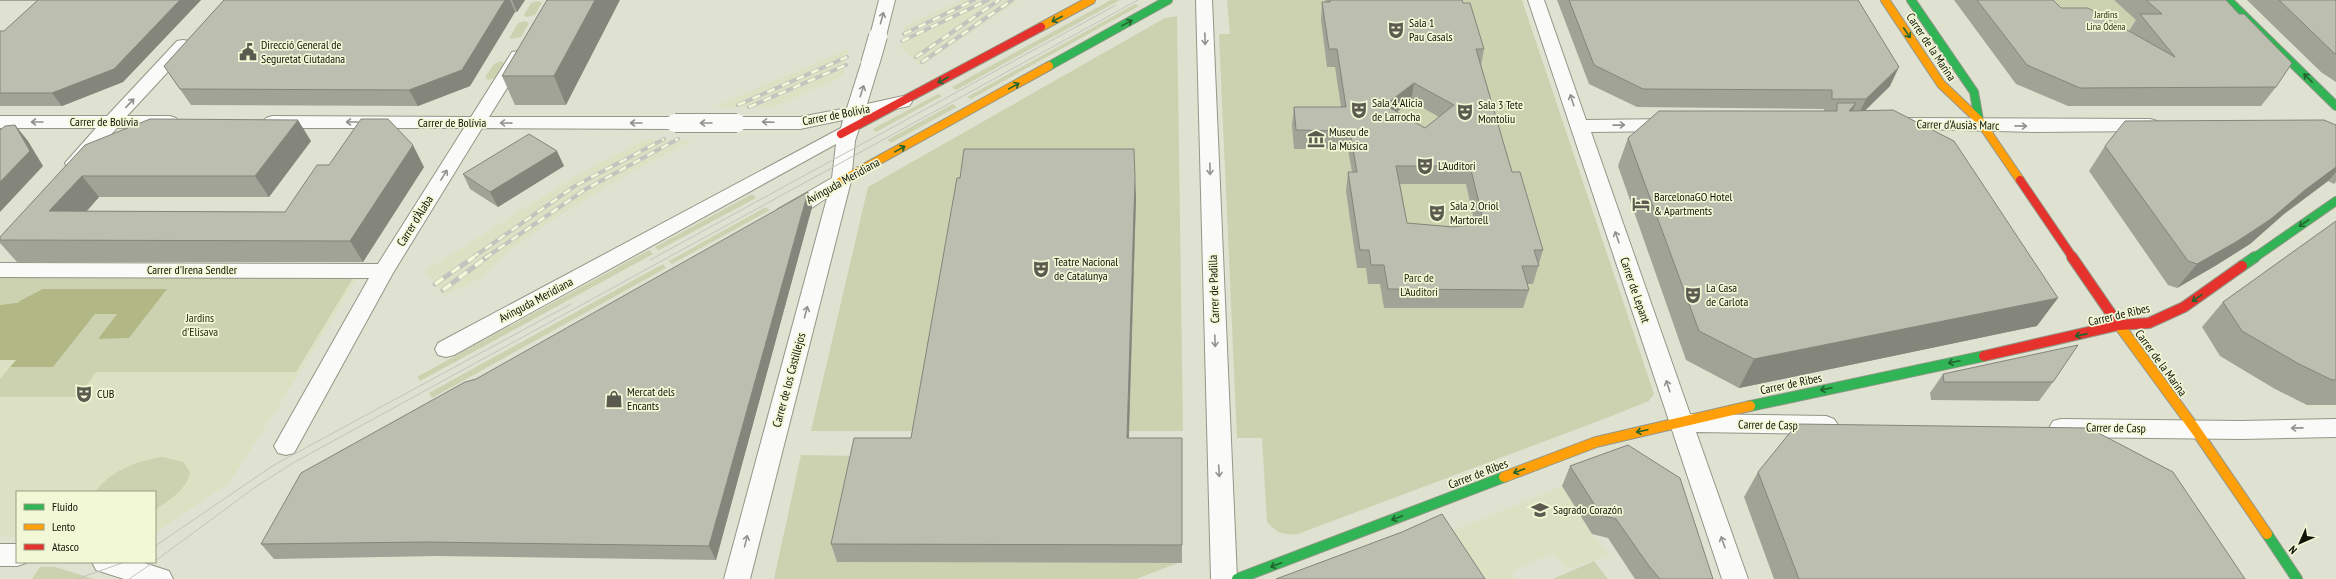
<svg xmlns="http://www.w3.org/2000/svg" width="2336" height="579" viewBox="0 0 2336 579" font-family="'PT Sans Narrow',sans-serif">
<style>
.built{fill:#dde1c3}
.green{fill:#ccd1b0}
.water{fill:#b1b785}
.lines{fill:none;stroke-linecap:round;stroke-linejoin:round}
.street-casing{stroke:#949688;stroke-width:2}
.fast-far1-casing{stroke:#949688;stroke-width:10}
.fast-casing{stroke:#949688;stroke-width:12}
.slow-far1-casing{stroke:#949688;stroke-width:10}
.slow-casing{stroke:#949688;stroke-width:12}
.jam-far1-casing{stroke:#949688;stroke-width:10}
.jam-casing{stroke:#949688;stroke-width:12}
.street{fill:#fafbf8;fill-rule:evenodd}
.fast-far1{stroke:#30b455;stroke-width:8}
.fast{stroke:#30b455;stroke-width:10}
.slow-far1{stroke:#ff9f0a;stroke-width:8}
.slow{stroke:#ff9f0a;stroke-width:10}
.jam-far1{stroke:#e5322d;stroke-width:8}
.jam{stroke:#e5322d;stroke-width:10}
.tram{stroke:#c3c3bf;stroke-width:1}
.rail-far1-casing{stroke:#c3c3bf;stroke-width:4}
.rail-casing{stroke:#c3c3bf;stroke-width:5}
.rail-far1{stroke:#f2f7d6;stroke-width:2.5;stroke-dasharray:8;stroke-linecap:butt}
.rail{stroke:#f2f7d6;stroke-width:3.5;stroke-dasharray:10;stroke-linecap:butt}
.street-bridge-casing{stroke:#949688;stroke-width:20;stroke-linecap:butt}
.street-bridge{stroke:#fafbf8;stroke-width:18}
.wall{fill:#a2a397;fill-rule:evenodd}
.shaded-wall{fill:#84857b}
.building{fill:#bcbeb0;stroke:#84857b;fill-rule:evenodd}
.oneway{stroke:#92938c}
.oneway2{stroke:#21642e}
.labels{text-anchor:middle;stroke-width:3.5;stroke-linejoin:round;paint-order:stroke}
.far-park-label{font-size:10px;fill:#292c0f;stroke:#f2f7d6}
.poi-label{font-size:12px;fill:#121308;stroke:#f2f7d6;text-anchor:start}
.street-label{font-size:12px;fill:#121308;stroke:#f2f7d6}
.park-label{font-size:12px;fill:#292c0f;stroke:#f2f7d6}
</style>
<rect width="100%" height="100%" fill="#dfe2d0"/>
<path class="built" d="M963,0H1020L921,66L901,48L905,26Z
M849,49L843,76L774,107H713Z
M646,139L694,140L634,170L555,218L511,249L479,279L444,296L425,271L574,177Z
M0,276H358L298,375L230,482L155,533V492H17V538L0,536Z
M1562,486L1592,534L1610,555L1567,569L1553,553L1510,572L1516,579H1463L1436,538Z"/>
<path class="green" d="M1111,0H1120L956,90L952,87Z
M1227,0H1522L1654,394L1649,401L1609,417L1298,534C1283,535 1277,533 1267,522L1262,438H1237L1219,34H1230Z
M2025,0H2114L2145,27L2129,32Z
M538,1L542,3L535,15L526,17L524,15L531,3Z
M1135,4L1139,6L971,99L967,97Z
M1177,16L1183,431H811L868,187L1165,18Z
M525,21L529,23L521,37L511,39L510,37L518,23Z
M501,61L506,64L498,77L488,80L485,77L494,64Z
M938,94L942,96L876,132L873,129Z
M953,104L957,107L891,143L887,140Z
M752,194L756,198L659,250L655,247Z
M766,207L770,210L672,264L669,261Z
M649,250L653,254L420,381L417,377Z
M663,264L666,268L432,398L429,393Z
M0,278H353L296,372H96L78,397H0V379L10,367H53L95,314H117L98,339L129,338L166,290L24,301L0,305Z
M801,455L860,456L837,562L1178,563L1136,579H774Z
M163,457L183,462L190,472C187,490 169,500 155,510V492H95C112,470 136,461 163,457Z
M1594,561L1608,579H1553Z
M40,567H55L94,579H32Z"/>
<path class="water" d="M43,289H167L129,338L98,339L117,314H95L53,367H10L16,360H0V305L22,302H18Z"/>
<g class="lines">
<g class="street-casing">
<path id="street" d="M879,0H895L886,36L884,40H872L870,36Z
M1196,0H1212L1237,579H1211Z
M1528,0H1544L1586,120L1672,119L1679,121L1681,125L1679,129L1672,131L1591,132L1690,414L1826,416L1834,419L1838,425L1834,431L1826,434L1696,432L1748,579H1722Z
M183,40L189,41L192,45L189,49L127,116H170L176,118L179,122L176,126L117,128L81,167L74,169L67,167L65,163L96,128H0V116H107L177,41Z
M518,51L524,52L527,56L489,117H675L681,119L684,123L681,127L675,129L482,128L393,273L294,453L286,455L278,453L274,446L369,278L0,277V263L378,264L464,128H272L266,126L263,122L266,118L272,116L471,117L512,52Z
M870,59L876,60L879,64L867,104L903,96L909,98L912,102L909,106L863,116L855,141L851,181L750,579H724L827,198C813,206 794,223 778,219L775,214L778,209L832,178L836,144L454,355L446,357L438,355L435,349L438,343L841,128L843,120L800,129H737L731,127L728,123L731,119L737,117H800L847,108L861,64L864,60Z
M1893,118L2150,119L2157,121L2159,125L2157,129L2150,131L2035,132L1887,128L1884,124L1887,120Z
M2061,419L2241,421L2336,419V437L2241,439L2061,437L2053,435L2049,428L2053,421Z
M0,544H17V562L26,563L17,566H0Z
M92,562H141L169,571L173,579H124L96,570Z"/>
</g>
<g class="fast-far1-casing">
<path id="fast-far1" d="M1911,0L1974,92L1979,120
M2228,0L2336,106
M1049,66L1168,0
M2254,258L2336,201"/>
</g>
<g class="fast-casing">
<path id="fast" d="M2242,266L2255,257
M1750,406L1984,356
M2267,534L2297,579
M1237,579L1504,477"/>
</g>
<g class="slow-far1-casing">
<path id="slow-far1" d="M1885,0L1941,84L1979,120L2020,180
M1041,27L1091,0
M841,181L1049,66"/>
</g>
<g class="slow-casing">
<path id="slow" d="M2116,321L2195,429L2267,534
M1504,477L1596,442L1750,406"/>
</g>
<g class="jam-far1-casing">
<path id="jam-far1" d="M841,134L1041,27
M2020,180L2073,258"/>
</g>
<g class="jam-casing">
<path id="jam" d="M2072,257L2116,321
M1984,356L2119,325L2149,323L2184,307L2242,266"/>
</g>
<use href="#street" class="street"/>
<use href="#fast-far1" class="fast-far1"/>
<use href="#fast" class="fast"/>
<use href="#slow-far1" class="slow-far1"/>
<use href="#slow" class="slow"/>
<use href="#jam-far1" class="jam-far1"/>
<use href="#jam" class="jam"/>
<path class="tram" d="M650,260L1116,5
M155,546L274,465L571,304
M155,561L254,488L293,463L1138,0
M77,579L125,562
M129,579L154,562"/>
<g class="rail-far1-casing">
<path id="rail-far1" d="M904,34L974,0
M902,41L988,0
M916,57L999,0
M922,62L1012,0
M738,105L847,57
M749,107L846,65
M472,258L575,186L664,139
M485,258L586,189L678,139"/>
</g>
<g class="rail-casing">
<path id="rail" d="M435,284L474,257
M443,290L487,257"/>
</g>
<use href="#rail-far1" class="rail-far1"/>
<use href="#rail" class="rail"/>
<g class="street-bridge-casing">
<path id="street-bridge" d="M870,64L878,36
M675,123H737"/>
</g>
<use href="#street-bridge" class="street-bridge"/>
</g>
<path class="wall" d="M0,0H201L123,82L62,106H0V31H4L37,1H0Z
M224,0H525L517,12H515L470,86L418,106L191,105L164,66Z
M547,0L566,105H515L502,76Z
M1325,0H1462L1484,49L1481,65L1512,172L1543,250L1533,284H1527L1529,290L1523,308H1384L1380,284H1368L1366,268H1357L1346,191L1348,172H1352L1348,149H1294L1292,125L1294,107H1341L1335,67H1327L1321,20L1322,2H1326ZM1411,101L1439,117L1425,128L1397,112ZM1400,184H1466L1475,224L1453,227L1407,223Z
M1557,0H1858L1890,86L1865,111L2037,326L1739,388L1686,360L1618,166L1628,138L1824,111V109L1637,107L1589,84Z
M1954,0H2053L2061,8L2129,31L2136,20L2114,0H2226L2276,87L2261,106H2068L2016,84Z
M2247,0H2336V82L2321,72Z
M2336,125V182L2334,184L2328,181L2284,214L2250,244L2215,266L2177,288L2168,285L2089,171L2105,146Z
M311,141L269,197H99L87,211L285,212L329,165L424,167L363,262H17L0,243V237L85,145Z
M564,166L498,207L470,189L463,174Z
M1136,197L1129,438L1182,545V563L837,562L831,544L911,438Z
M812,207L716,560L437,556L274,559L261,544L476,379Z
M2336,221V405H2307L2275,389L2220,356L2202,327L2223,302Z
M1943,374L2053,382L2039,401L1931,400L1930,393Z
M1570,466L1713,579H1635L1608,538L1592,534L1562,486Z
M1758,472L2245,579H1774L1744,497Z"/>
<path class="shaded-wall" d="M180,0H201L123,82L62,106L52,93Z
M505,0H510L515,12L470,86L418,106L409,90Z
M512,0H525L517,12Z
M595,0H620L566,105L554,76Z
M1899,67L1890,86L1857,118L1866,99Z
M1414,83L1411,101L1382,123L1385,105Z
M1856,103L1843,132L1849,111Z
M298,120L311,141L269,197L255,176Z
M15,125L28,141L43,166L0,212V182Z
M413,145L424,167L363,262L350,241Z
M557,151L564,166L498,207L490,192Z
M2336,167V172L2328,181L2284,214L2250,244L2215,266L2177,288L2197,264L2305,190Z
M82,176L99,197L67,233L49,211Z
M1135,178L1136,197L1128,457L1127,438Z
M808,192L812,207L716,560L709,546Z
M2058,298L2037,326L1739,388L1754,359Z"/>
<path class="building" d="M38,0H180L114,69L52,93H0V31H4Z
M224,0H505L462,70L409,90L180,89L164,66Z
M547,0H595L554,76H502Z
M1330,0H1462L1463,3H1470L1484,49H1476L1512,172H1520L1543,250H1534L1539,266H1522L1529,290L1388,289L1384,265H1371L1369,250H1360L1348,172H1357L1350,131L1296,130L1294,107H1346L1337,49H1329L1322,2H1330ZM1414,83L1454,105L1425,128L1385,105ZM1396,166H1470L1484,223L1453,227L1407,223Z
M1569,0H1858L1899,67L1866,99H1832V90L1643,89L1594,65Z
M1977,0H2053L2061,8H2088L2175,57L2140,14H2162L2146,0H2226L2239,14H2244L2292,63L2276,87L2080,88L2027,65Z
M2279,0H2336V54H2335Z
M1837,103H1856L1849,111L1893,110L1954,141L2058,298L1754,359L1699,331L1628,138L1659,111H1837Z
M150,119L298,120L255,176H82L49,211L285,212L317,165H329L361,119H388L413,145L350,241L0,240V237L85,145Z
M2324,120L2336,125V167L2305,190L2271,219L2236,242L2197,264L2188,261L2105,146L2125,121Z
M15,125L30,151L0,182V130L5,126Z
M529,134L557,151L490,192L463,174Z
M964,149H1134L1135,178L1127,438H1182V545L831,544L854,438H911L957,178H960Z
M808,192L709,546L426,542L261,544L301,473L465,382L476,379Z
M2336,221V380H2332L2299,364L2242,331L2223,302Z
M2078,345L2053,382H1944L1943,374Z
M1797,424L2089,428L2173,472L2245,579H1799L1758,472Z
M1628,445L1680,478L1713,579H1660L1649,566L1616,519L1601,515L1570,466Z
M1442,514L1485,579H1276L1402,532Z"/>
<defs><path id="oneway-shaft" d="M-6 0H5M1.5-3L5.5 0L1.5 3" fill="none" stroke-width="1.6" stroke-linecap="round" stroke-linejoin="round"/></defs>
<g class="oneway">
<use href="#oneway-shaft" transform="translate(882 18) rotate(-75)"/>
<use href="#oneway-shaft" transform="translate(1205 39) rotate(88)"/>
<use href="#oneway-shaft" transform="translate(862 91) rotate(-72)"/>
<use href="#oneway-shaft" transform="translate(1572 100) rotate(-108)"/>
<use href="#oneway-shaft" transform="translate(130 103) rotate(-47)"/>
<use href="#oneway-shaft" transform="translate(37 122) rotate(180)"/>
<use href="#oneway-shaft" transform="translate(352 122) rotate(-180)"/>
<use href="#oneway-shaft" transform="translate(768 122) rotate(-178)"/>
<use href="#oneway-shaft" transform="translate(506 123) rotate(-179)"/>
<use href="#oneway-shaft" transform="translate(636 123) rotate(-180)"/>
<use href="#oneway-shaft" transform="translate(706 123) rotate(180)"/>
<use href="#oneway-shaft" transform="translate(1619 125) rotate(-1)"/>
<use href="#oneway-shaft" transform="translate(2021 126) rotate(1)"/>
<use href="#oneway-shaft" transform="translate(1210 169) rotate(89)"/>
<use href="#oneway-shaft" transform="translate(444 175) rotate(-58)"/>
<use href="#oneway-shaft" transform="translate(1617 237) rotate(-109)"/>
<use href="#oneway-shaft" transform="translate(806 312) rotate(-75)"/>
<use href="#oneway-shaft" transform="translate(1215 341) rotate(88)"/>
<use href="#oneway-shaft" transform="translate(1668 386) rotate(-108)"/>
<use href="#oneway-shaft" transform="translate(2297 428) rotate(179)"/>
<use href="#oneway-shaft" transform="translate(1219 471) rotate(87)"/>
<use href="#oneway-shaft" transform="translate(746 541) rotate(-76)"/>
<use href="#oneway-shaft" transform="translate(1723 542) rotate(-109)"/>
</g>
<g class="oneway2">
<use href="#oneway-shaft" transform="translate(1057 19) rotate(152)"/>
<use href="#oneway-shaft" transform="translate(1127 23) rotate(-29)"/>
<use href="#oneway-shaft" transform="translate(1907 33) rotate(56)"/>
<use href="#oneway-shaft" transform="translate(2308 78) rotate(-135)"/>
<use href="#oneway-shaft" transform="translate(943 80) rotate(152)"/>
<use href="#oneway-shaft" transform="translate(1014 86) rotate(-29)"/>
<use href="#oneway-shaft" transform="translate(900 149) rotate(-29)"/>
<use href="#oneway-shaft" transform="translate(2304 223) rotate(145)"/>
<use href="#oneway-shaft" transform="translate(2197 298) rotate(145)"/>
<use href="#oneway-shaft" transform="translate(2081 335) rotate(169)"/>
<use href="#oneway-shaft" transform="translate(1954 362) rotate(168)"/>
<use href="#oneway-shaft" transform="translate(1826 389) rotate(168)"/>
<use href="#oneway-shaft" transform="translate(1642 431) rotate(168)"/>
<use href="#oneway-shaft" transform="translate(1519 471) rotate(159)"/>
<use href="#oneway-shaft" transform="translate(1397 518) rotate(159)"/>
<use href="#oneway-shaft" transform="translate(1276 565) rotate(159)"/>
</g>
<defs>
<g id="theatre-bare" transform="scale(1.38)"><path d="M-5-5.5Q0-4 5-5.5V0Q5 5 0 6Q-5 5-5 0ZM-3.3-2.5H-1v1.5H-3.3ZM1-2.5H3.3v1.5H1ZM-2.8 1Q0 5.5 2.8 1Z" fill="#5a5b4e" stroke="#f2f7d6" stroke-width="2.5" paint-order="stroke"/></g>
<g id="civic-bare" transform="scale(1.38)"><path d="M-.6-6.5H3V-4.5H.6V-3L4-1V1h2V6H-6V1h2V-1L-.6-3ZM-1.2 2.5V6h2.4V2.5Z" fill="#5a5b4e" stroke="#f2f7d6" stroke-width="2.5" paint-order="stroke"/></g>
<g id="museum-bare" transform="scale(1.38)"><path d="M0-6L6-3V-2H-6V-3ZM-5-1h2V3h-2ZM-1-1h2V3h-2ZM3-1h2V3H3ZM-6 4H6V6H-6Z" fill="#5a5b4e" stroke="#f2f7d6" stroke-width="2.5" paint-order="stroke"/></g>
<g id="hotel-bare" transform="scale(1.38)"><path d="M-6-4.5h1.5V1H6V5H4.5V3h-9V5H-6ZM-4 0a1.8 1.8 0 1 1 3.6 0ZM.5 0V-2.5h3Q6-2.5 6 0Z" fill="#5a5b4e" stroke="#f2f7d6" stroke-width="2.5" paint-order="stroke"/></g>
<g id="shop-bare" transform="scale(1.38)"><path d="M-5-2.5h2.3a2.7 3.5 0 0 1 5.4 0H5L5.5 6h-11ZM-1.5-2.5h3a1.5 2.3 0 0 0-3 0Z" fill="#5a5b4e" stroke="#f2f7d6" stroke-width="2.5" paint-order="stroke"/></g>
<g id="school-bare" transform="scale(1.38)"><path d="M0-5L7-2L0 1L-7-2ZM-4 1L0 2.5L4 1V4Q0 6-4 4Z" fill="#5a5b4e" stroke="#f2f7d6" stroke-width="2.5" paint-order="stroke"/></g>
</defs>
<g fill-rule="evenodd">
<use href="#theatre-bare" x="1396" y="30"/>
<use href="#civic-bare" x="248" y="52"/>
<use href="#theatre-bare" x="1359" y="110"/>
<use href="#theatre-bare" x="1465" y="112"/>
<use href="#museum-bare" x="1316" y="139"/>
<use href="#theatre-bare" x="1425" y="166"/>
<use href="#hotel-bare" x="1641" y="204"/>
<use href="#theatre-bare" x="1437" y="213"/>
<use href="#theatre-bare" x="1041" y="269"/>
<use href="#theatre-bare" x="1693" y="295"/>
<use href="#theatre-bare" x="84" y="394"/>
<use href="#shop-bare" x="614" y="399"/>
<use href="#school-bare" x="1540" y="510"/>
</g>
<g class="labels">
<g class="far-park-label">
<text x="2106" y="18">Jardins<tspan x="2106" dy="12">Lina Ódena</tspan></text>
</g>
<g class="poi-label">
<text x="1409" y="27">Sala 1<tspan x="1409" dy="14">Pau Casals</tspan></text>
<text x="261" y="49">Direcció General de<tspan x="261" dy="14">Seguretat Ciutadana</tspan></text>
<text x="1372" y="107">Sala 4 Alicia<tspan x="1372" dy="14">de Larrocha</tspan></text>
<text x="1478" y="109">Sala 3 Tete<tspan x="1478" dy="14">Montoliu</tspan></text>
<text x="1329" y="136">Museu de<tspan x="1329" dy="14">la Música</tspan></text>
<text x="1438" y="170">L'Auditori</text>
<text x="1654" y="201">BarcelonaGO Hotel<tspan x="1654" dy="14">&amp; Apartments</tspan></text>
<text x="1450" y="210">Sala 2 Oriol<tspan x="1450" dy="14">Martorell</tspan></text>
<text x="1054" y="266">Teatre Nacional<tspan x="1054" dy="14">de Catalunya</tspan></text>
<text x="1706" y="292">La Casa<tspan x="1706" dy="14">de Carlota</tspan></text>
<text x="627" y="396">Mercat dels<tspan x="627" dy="14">Encants</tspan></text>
<text x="97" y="398">CUB</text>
<text x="1553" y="514">Sagrado Corazón</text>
</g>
<g class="street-label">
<text transform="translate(1931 47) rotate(56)" y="4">Carrer de la Marina</text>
<text transform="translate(836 115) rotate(-11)" y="4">Carrer de Bolívia</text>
<text x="104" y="126">Carrer de Bolívia</text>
<text x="452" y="127">Carrer de Bolívia</text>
<text transform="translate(1958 125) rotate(1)" y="4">Carrer d'Ausiàs Marc</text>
<text transform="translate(843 181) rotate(-29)" y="4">Avinguda Meridiana</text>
<text transform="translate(415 221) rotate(-58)" y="4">Carrer d'Àlaba</text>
<text x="192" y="274">Carrer d'Irena Sendler</text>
<text transform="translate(1214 289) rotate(-92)" y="4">Carrer de Padilla</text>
<text transform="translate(1635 290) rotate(71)" y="4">Carrer de Lepant</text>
<text transform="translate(536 300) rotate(-28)" y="4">Avinguda Meridiana</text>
<text transform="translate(2119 315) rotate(-13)" y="4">Carrer de Ribes</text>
<text transform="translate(2161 363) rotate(54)" y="4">Carrer de la Marina</text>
<text transform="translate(789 380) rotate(-75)" y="4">Carrer de los Castillejos</text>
<text transform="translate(1791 384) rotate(-12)" y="4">Carrer de Ribes</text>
<text transform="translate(1768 425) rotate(1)" y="4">Carrer de Casp</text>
<text transform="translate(2116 428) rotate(1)" y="4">Carrer de Casp</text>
<text transform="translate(1478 474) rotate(-21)" y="4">Carrer de Ribes</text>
</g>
<g class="park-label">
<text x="1419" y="282">Parc de<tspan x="1419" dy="14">L'Auditori</tspan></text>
<text x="200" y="322">Jardins<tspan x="200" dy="14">d'Elisava</tspan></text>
</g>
</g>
<rect x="16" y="491" width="140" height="72" fill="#f2f7d6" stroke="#989c84"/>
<rect x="24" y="504" width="20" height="6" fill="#30b455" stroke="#989c84"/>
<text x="52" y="511" font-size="12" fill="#121308">Fluido</text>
<rect x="24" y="524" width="20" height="6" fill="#ff9f0a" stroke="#989c84"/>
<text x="52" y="531" font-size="12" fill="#121308">Lento</text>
<rect x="24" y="544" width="20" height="6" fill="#e5322d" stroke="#989c84"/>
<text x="52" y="551" font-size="12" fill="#121308">Atasco</text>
<g transform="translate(2300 543) rotate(225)" stroke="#f2f7d6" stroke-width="3" paint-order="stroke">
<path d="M0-3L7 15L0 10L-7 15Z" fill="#121308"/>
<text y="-6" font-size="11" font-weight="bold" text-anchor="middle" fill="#121308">N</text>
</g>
</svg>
